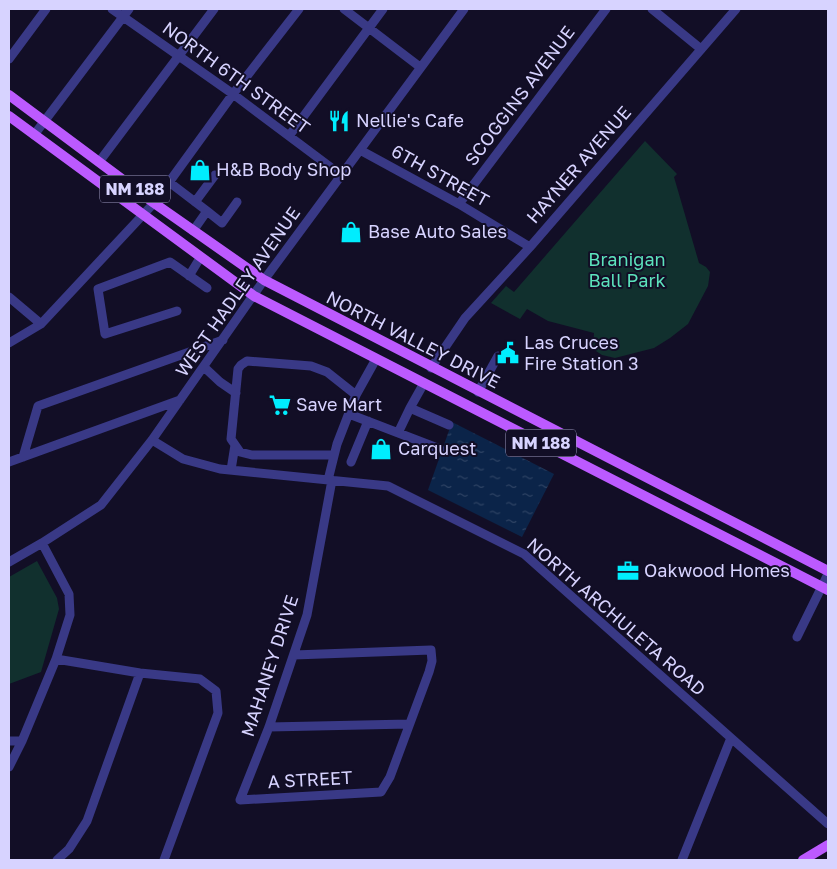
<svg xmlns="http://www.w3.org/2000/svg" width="837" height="869" viewBox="0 0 837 869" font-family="'Golos Text',sans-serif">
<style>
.green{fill:#11302e}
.water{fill:url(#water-ripples)}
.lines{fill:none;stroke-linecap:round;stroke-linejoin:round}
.minor{stroke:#393986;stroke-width:9}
.major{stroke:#bc5aff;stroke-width:10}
.labels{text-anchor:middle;stroke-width:4;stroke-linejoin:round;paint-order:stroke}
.shield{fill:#120e26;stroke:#9c98be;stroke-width:1}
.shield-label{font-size:16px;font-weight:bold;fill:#d7d3ff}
.street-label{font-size:18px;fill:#d7d3ff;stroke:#120e26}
.poi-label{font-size:18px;fill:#d7d3ff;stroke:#120e26;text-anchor:start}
.park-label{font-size:18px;fill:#5ce2bc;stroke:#120e26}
</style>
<defs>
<pattern id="water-ripples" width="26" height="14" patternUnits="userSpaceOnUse" patternTransform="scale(1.25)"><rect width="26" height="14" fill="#0b2449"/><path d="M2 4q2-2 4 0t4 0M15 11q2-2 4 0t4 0" fill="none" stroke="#2e4364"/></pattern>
</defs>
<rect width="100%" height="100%" fill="#120e26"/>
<path class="green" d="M645,141L677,174L674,177L699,263L706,267L710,272L708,286L688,324L670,338L654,348L615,358L602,355L593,349L594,333L548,321L527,309L520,319L491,303L506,286L514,292Z
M37,561L57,598L59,609L41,672L9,684V577Z"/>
<path class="water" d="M452,422L554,474L522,537L428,490Z"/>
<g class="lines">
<path class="minor" d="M112,9L233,94L341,175
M344,9L420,67
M652,9L701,49
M9,59L46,9
M34,135L129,9
M289,136L383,9
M360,150L459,204L530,247
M99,162L214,9
M169,182L207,211L193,231
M195,202L215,175
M459,204L606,9
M207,211L222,223L237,202
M189,276L200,258
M9,297L41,324
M177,311L105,334L98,289L170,262L207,288
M9,343L41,324L154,203L233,94L299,9
M204,367L220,382L236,393
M431,368L465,318L530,247L736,9
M478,392L498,356
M410,408L424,383
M349,414L440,449
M398,433L410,408L449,425
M152,440L183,459L220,469L388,486L524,554L828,824
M334,455H252L240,452L231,439L238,369L241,365L247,361L311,366L327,372L356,395
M23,457L38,406L223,340
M9,462L180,400
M351,462L368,421
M231,470L235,445
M328,480L337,444L356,395L376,359
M42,543L69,594L70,615L56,659
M9,562L42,543L101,505L152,440L264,280L464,9
M797,637L828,574
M294,655L431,650L432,661L429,672L390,777L381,792L240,800L269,727L307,615L332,480
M269,727L409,724
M9,741H22
M9,767L22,741L56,659L140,673L200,679L216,691L218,713L164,860
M57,860L69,849L87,821L140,673
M682,860L731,738"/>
<path class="major" d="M9,95L154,203L264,280L828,571
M9,116L254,296L828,590
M803,860L828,845"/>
</g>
<defs>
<g id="restaurant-bare" transform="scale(1.725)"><path d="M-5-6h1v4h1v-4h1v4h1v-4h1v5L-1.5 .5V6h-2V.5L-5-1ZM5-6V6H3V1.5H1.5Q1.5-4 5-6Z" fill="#00edfe" stroke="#120e26" stroke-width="2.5" paint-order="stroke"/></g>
<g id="shop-bare" transform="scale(1.725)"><path d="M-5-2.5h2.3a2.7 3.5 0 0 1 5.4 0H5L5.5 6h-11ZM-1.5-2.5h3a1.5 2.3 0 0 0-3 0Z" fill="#00edfe" stroke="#120e26" stroke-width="2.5" paint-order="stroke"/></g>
<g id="civic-bare" transform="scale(1.725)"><path d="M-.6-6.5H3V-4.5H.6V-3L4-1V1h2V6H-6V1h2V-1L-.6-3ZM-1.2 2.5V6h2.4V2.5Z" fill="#00edfe" stroke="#120e26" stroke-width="2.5" paint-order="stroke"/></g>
<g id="supermarket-bare" transform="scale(1.725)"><path d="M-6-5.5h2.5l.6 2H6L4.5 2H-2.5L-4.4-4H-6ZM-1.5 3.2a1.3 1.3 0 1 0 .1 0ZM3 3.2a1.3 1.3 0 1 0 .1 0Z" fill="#00edfe" stroke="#120e26" stroke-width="2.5" paint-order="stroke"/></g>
<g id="office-bare" transform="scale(1.725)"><path d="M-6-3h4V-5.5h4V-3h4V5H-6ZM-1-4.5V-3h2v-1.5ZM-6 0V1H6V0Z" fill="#00edfe" stroke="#120e26" stroke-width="2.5" paint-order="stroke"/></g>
</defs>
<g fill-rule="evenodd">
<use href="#restaurant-bare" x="339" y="121"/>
<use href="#shop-bare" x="200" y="170"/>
<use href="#shop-bare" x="351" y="232"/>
<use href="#civic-bare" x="508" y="353"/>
<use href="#supermarket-bare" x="280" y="405"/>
<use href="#shop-bare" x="381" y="449"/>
<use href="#office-bare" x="628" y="571"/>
</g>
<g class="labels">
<g class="shield">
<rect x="100" y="175.5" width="70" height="27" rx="4"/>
<rect x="506" y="429.5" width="70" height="27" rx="4"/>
</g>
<g class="shield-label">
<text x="135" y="195">NM 188</text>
<text x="541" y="449">NM 188</text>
</g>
<g class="street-label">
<text transform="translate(236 78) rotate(36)" y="6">NORTH 6TH STREET</text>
<text transform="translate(520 96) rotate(-53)" y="6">SCOGGINS AVENUE</text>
<text transform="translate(579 165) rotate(-49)" y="6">HAYNER AVENUE</text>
<text transform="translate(440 176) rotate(29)" y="6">6TH STREET</text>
<text transform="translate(238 292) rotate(-55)" y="6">WEST HADLEY AVENUE</text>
<text transform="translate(413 340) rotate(27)" y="6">NORTH VALLEY DRIVE</text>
<text transform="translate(616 617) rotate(41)" y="6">NORTH ARCHULETA ROAD</text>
<text transform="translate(270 666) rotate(-72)" y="6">MAHANEY DRIVE</text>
<text transform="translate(310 780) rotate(-3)" y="6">A STREET</text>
</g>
<g class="poi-label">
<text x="356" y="127">Nellie's Cafe</text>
<text x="216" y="176">H&amp;B Body Shop</text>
<text x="368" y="238">Base Auto Sales</text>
<text x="524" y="349">Las Cruces<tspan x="524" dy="21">Fire Station 3</tspan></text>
<text x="296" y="411">Save Mart</text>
<text x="398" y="455">Carquest</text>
<text x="644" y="577">Oakwood Homes</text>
</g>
<g class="park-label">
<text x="627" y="266">Branigan<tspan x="627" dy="21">Ball Park</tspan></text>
</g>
</g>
<rect width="837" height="869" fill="none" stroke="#d7d3ff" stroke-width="20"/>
</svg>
